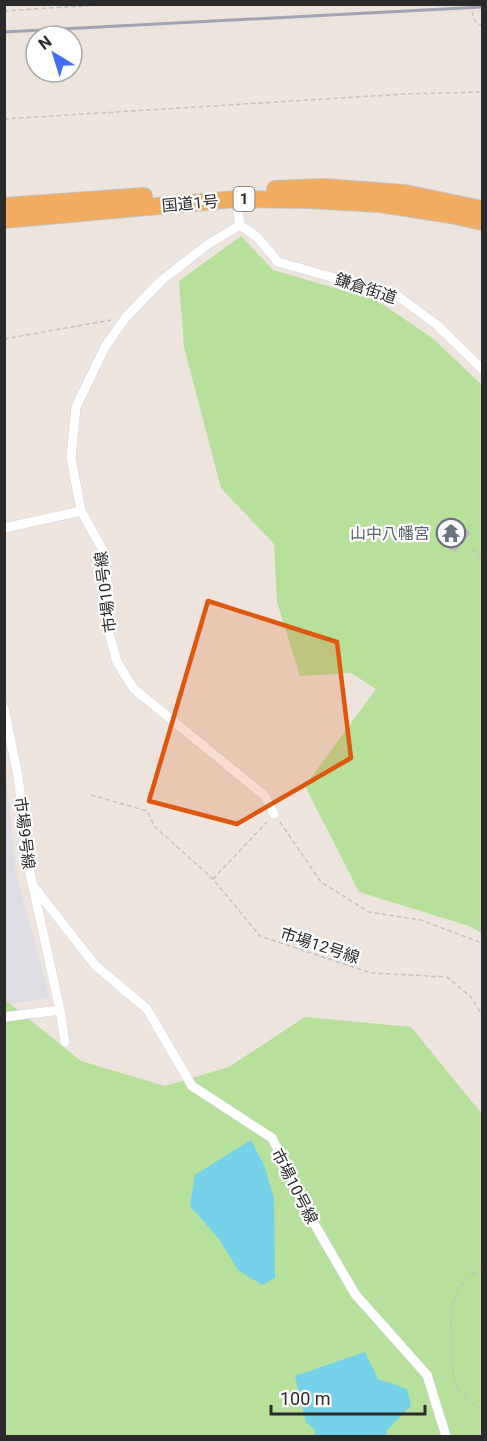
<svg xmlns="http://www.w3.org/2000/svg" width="487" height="1441" viewBox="0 0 487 1441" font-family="Roboto,'Noto Sans JP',sans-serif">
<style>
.industrial{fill:#dfdde4}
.green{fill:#b7e09b}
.water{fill:#74d1e9}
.building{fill:#c4beb9}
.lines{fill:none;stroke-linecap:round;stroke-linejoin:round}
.minor-casing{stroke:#d2d6e2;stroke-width:10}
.trunk-casing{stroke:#c3c3c3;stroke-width:18}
.path{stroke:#c3c3c3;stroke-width:1.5;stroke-dasharray:4.5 3;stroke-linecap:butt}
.minor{stroke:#fff;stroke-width:9}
.trunk{stroke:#f1ac5f;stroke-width:16}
.rail{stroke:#a0a4b4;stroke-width:3}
.marked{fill:#de570e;fill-opacity:0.2;stroke:#de570e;stroke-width:4.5;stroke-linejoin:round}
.labels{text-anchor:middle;stroke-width:4.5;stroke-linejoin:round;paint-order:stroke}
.shield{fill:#fff;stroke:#6a6a6a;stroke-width:1.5}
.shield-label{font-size:15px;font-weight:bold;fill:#2a2a2a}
.street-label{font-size:16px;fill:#2a2a2a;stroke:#fff}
.worship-label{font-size:16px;fill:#5b616d;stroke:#fff;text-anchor:end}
</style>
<rect width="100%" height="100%" fill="#ece4dd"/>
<path class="industrial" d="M4,752L16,874L50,998L5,1005Z"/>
<path class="green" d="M241,236L273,270L376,300L431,337L482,385V933L469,926L359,892L305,786L376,689L351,673L300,676L277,602L274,544L221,488L184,347L179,281Z
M4,999L81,1061L165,1086L229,1067L305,1017L411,1027L482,1114V1436H5Z"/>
<path class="water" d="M251,1140L264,1165L274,1198L275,1278L262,1285L238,1270L219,1239L190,1206L195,1175Z
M365,1352L378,1379L407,1389L411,1406L387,1430L386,1436H315V1430L306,1422L295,1376Z"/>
<path class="building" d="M451,517L471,533L454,553L435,537Z"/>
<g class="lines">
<g class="minor-casing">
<path id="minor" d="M236,199L240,225
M240,225L207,245L161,281L126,317L105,347L76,407L71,457L81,511L104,552L109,599L106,622L117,662L134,689L265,796L274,814
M240,225L257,237L278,262L398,296L437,325L482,369
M4,528L81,511
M4,708L18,776L30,873L60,1010L65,1042
M34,887L95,965L147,1009L192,1086L272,1138L315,1225L355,1294L427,1375L446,1436
M4,1017L60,1010"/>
</g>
<g class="trunk-casing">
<path id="trunk" d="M275,189L323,187L405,193L482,209
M4,206L144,196
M4,220L236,199L308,200L380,204L451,215L482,222"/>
</g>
<path class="path" d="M471,4C473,13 472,24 482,25
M4,11L113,4
M4,119L405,94L482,92
M4,339L111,320
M472,549L482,557
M91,795L147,811L155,827L213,879L260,936L371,973L447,977L471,997L482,1015
M280,822L321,882L369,912L421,920L482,943
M213,879L267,822
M482,1270C466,1273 456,1292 452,1307C450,1319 451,1376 456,1386C461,1395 475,1404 482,1412"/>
<use href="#minor" class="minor"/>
<use href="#trunk" class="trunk"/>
<path class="rail" d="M4,32L482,7"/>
</g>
<path class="marked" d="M208,601L337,642L351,758L237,824L149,801Z"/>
<defs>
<g id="temple-ring" transform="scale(1.5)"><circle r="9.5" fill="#fff" stroke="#6b7280" stroke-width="1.5"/><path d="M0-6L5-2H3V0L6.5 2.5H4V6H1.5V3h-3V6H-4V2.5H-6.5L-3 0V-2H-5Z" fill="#6b7280"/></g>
</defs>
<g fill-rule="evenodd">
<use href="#temple-ring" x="451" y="533"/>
</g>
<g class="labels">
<rect class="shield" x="233.5" y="187" width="21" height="24" rx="4.5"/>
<g class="shield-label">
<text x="244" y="204">1</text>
</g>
<g class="street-label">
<text transform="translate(190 203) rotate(-5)" y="6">国道1号</text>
<text transform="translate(366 288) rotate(18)" y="6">鎌倉街道</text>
<text transform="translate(105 592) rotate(-97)" y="6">市場10号線</text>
<text transform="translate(25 833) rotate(83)" y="6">市場9号線</text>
<text transform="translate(320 945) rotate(18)" y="6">市場12号線</text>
<text transform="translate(295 1186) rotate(63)" y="6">市場10号線</text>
</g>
<g class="worship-label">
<text x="430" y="539">山中八幡宮</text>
</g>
</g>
<rect width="487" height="1441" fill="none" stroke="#2a2a2a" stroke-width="12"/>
<g transform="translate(54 54) rotate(322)"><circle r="28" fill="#ffffff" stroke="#aaaaaa" stroke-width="1.5"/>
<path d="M0-4.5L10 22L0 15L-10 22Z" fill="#436ef2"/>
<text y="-9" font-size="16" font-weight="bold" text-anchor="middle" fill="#2a2a2a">N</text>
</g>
<path d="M271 1405v9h154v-9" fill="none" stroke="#2a2a2a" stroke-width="3"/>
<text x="280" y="1405" font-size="18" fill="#2a2a2a" stroke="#ffffff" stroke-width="4.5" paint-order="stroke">100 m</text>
</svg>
